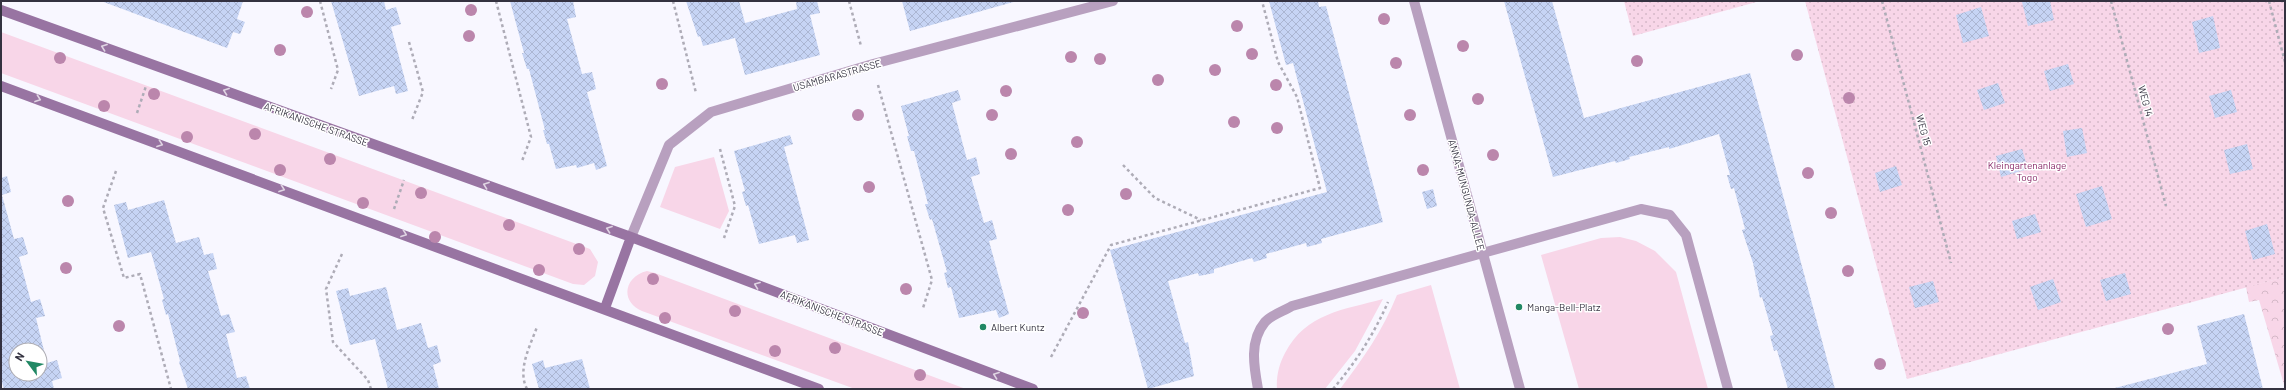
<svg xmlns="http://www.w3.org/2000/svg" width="2286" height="390" viewBox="0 0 2286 390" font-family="Barlow,sans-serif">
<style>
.grass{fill:#f8d6e8}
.park{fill:url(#park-crowns)}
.garden{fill:url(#garden-dots)}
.building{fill:url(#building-cross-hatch);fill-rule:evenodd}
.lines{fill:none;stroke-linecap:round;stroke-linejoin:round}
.path{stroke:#aeacb7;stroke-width:2.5;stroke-dasharray:3 3;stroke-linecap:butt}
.street{stroke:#b8a0bf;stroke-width:10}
.secondary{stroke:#9874a2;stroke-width:10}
.tree{fill:#bb86ac}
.oneway{stroke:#e0d5e3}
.poi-dot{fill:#218864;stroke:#fff;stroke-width:1.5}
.labels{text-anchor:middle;stroke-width:3;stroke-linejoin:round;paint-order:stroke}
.street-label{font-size:10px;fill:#343240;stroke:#fff}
.park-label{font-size:10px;fill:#892a69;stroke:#fff}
.poi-label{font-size:10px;fill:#343240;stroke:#fff;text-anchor:start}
</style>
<defs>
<pattern id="park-crowns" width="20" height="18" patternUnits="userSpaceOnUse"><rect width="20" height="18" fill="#f8d6e8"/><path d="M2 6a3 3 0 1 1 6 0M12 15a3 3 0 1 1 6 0" fill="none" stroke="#d5b8c8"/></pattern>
<pattern id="garden-dots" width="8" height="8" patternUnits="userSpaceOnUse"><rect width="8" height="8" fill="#f8d6e8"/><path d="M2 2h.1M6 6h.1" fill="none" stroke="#d5b8c8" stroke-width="1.8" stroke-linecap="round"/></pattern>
<pattern id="building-cross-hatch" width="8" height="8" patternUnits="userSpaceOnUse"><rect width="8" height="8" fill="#c6d4f4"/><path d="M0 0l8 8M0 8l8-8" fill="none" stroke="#abb6d2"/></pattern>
</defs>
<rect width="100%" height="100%" fill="#f8f7ff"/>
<path class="grass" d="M1,32L590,249L598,262L595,276L584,285L573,284L1,73Z
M714,157L729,211L720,229L660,207L675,167Z
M1620,237L1636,241L1655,251L1676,272L1708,389H1579L1541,255L1601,238Z
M647,271L655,273L966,389H855L642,311C619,301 625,276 647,271Z
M1431,285L1460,389H1340C1363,359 1383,330 1397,295Z
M1383,299L1355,351L1325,389H1277C1276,377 1279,364 1285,353C1306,313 1343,310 1383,299Z"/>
<path class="park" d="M2285,277V388L2259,300L2249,302L2246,287Z"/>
<path class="garden" d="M1624,1H1760L1633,36Z
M1805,1H2285V277L1907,379Z"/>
<path class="building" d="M101,1H243L237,19L245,22L240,34L233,32L227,48Z
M331,1H384L386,10L396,7L401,24L391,27L408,91L396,94L394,86L359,96Z
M510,1H573L576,17L567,19L582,74L592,72L596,89L587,92L607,166L596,170L594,163L577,168L576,165L556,169L549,144H547L543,130H545L529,69H527L522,53H524Z
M686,1H739L745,23L797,9L796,1H817L820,13L810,15L820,55L745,75L735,38L703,46L700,36L698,37Z
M902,1H1017L910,31Z
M1269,1H1318L1319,7L1326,6L1383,222L1321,239L1322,243L1307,247L1306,243L1266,254L1267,258L1254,262L1252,258L1214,269V273L1199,276L1198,273L1168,281L1185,343L1188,342L1194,376L1148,389L1110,250L1327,192L1293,63L1286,65Z
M1504,1H1552L1584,118L1750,73L1835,389H1788L1777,350L1774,351L1770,336L1773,335L1762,297L1760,298L1753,263L1742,230L1745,229L1734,188L1731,189L1727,175H1730L1719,134L1669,149V147L1629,157L1630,159L1616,163L1615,161L1553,177Z
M2050,1L2054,20L2028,26L2022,2Z
M1981,7L1989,36L1963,43L1956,15Z
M2213,16L2220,48L2199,53L2192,22Z
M2068,64L2074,84L2050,91L2044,71Z
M1998,83L2005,103L1984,110L1977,90Z
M958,90L961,100L952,103L967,160L976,157L980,174L971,177L984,223L992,220L997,239L989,241L1009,314L999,318L996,310L959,318L951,287L948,288L944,273L947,272L932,219L930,220L925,204H928L914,151H911L907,136H909L901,106Z
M2231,90L2237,112L2215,118L2209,96Z
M2082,128L2087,153L2067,157L2063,131Z
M790,135L793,144L784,147L809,240L797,243L795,235L759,244L748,205L746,206L742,192L745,191L734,151Z
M2247,144L2253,169L2230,174L2224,150Z
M2022,149L2028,169L2001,177L1996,156Z
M1896,166L1902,185L1880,192L1875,173Z
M7,176L11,192L2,195L14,239L23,237L28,254L19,257L31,302L40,299L45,316L36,318L47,363L57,360L62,378L52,381L54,389H4L1,379V178ZM16,350H40V374H16Z
M2102,186L2112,219L2086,227L2076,194Z
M1433,189L1437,206L1427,209L1422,192Z
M164,200L176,243L199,237L204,255L213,253L217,269L208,271L221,316L229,314L235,332L226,334L237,378L246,376L250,389H188L179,362L180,361L168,314L166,315L162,300L164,299L151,252L128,258L114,205L126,202L128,210Z
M2035,214L2041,232L2017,239L2012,221Z
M2267,224L2275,254L2253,260L2245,231Z
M2125,273L2131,294L2106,301L2100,280Z
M2053,279L2061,302L2038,310L2030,287Z
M1933,281L1939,302L1915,308L1909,287Z
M386,287L397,330L421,323L428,348L437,345L441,362L433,365L439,389H388L375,339L350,345L336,291L348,288L350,296Z
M2244,314L2263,389H2111L2207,364L2197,326Z
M582,359L590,389H539L532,364L543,360L545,368Z"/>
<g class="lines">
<path class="path" d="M320,1L338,70L331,89
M496,1L531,137L522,161
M673,1L696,93
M849,1L861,46
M1882,1L1951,263
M2111,1L2166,206
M2269,1L2285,62
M409,42L423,92L412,120
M878,85L932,280L923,308
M137,113L146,86
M720,149L735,206L724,238
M1123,165L1155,198L1201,220
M116,171L103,208L124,278L140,274L171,389
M394,209L404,180
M342,254L326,289L333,342L368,380L371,389
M1051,357L1111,245L1320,188L1297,97L1278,62L1262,1
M527,389C517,370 530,346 537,327
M1333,389C1356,362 1374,334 1388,302"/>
<path class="street" d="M1414,1L1520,389
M631,237L669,145L711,112L873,64L1113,1
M1258,389C1254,367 1249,341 1265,322C1271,315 1284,311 1292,306L1641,209L1670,215L1686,235L1728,389"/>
<path class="secondary" d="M1,10L631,237L1033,389
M1,86L819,389
M605,308L631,237"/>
</g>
<g class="tree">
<circle cx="471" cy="10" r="6"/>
<circle cx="307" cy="12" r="6"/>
<circle cx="1384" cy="19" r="6"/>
<circle cx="1237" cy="26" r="6"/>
<circle cx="469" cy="36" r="6"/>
<circle cx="1463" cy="46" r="6"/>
<circle cx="280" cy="50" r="6"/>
<circle cx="1252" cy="54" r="6"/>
<circle cx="1797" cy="55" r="6"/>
<circle cx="1071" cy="57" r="6"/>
<circle cx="60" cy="58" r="6"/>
<circle cx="1100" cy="59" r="6"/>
<circle cx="1637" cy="61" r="6"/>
<circle cx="1396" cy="63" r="6"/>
<circle cx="1215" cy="70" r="6"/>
<circle cx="1158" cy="80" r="6"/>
<circle cx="662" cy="84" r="6"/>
<circle cx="1276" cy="85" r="6"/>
<circle cx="1006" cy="91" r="6"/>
<circle cx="154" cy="94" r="6"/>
<circle cx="1849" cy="98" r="6"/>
<circle cx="1478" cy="99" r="6"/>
<circle cx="104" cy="106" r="6"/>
<circle cx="858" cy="115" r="6"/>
<circle cx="992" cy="115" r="6"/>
<circle cx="1410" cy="115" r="6"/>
<circle cx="1234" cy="122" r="6"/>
<circle cx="1277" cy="128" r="6"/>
<circle cx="255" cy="134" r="6"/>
<circle cx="187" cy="137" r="6"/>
<circle cx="1077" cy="142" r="6"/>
<circle cx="1011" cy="154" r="6"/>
<circle cx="1493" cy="155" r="6"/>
<circle cx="330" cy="159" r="6"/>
<circle cx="280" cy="170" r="6"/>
<circle cx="1423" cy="170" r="6"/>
<circle cx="1808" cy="173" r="6"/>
<circle cx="869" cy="187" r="6"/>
<circle cx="421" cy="193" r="6"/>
<circle cx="1126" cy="194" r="6"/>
<circle cx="68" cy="201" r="6"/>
<circle cx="363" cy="203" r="6"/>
<circle cx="1068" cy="210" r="6"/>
<circle cx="1831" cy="213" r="6"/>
<circle cx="509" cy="225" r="6"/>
<circle cx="435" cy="237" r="6"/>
<circle cx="579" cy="249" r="6"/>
<circle cx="66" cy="268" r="6"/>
<circle cx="539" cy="270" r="6"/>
<circle cx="1848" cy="271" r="6"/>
<circle cx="653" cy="279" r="6"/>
<circle cx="906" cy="289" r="6"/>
<circle cx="735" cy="311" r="6"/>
<circle cx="1083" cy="313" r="6"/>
<circle cx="665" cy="318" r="6"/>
<circle cx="119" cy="326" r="6"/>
<circle cx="2168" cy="329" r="6"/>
<circle cx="835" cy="348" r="6"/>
<circle cx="775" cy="351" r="6"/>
<circle cx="1880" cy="364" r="6"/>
<circle cx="920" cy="375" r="6"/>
</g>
<defs><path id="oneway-chevron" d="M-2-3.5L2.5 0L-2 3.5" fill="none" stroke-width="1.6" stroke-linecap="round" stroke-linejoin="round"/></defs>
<g class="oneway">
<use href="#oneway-chevron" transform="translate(104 47) rotate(-160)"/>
<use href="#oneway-chevron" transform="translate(226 91) rotate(-160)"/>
<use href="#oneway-chevron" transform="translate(38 99) rotate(20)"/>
<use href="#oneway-chevron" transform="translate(160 144) rotate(20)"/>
<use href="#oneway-chevron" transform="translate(486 185) rotate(-160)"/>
<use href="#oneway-chevron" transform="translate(282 189) rotate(20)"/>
<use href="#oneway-chevron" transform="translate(609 229) rotate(-160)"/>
<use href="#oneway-chevron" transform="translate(404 234) rotate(20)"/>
<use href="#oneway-chevron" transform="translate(757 285) rotate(-159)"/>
<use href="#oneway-chevron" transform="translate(996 375) rotate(-160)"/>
</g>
<g class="poi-dot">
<circle cx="1519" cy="307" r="4"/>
<circle cx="983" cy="327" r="4"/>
</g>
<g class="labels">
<g class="street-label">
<text transform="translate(837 75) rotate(-16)" y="4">USAMBARASTRASSE</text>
<text transform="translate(2146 101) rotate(75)" y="4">WEG 14</text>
<text transform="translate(316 124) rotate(20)" y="4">AFRIKANISCHE STRASSE</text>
<text transform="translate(1924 130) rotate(75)" y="4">WEG 15</text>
<text transform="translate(1467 195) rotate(75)" y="4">ANNA-MUNGUNDA-ALLEE</text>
<text transform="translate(832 313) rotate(21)" y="4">AFRIKANISCHE STRASSE</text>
</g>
<g class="park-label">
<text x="2027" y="169">Kleingartenanlage<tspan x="2027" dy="12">Togo</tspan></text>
</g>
<g class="poi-label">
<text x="1527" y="311">Manga-Bell-Platz</text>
<text x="991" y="331">Albert Kuntz</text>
</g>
</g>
<rect width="2286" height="390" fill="none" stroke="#343240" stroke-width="4"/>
<g transform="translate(28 362) rotate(302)"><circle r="19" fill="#ffffff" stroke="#aeadb3"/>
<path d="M0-3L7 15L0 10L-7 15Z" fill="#218864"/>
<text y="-6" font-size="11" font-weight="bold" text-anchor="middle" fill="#343240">N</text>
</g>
</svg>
